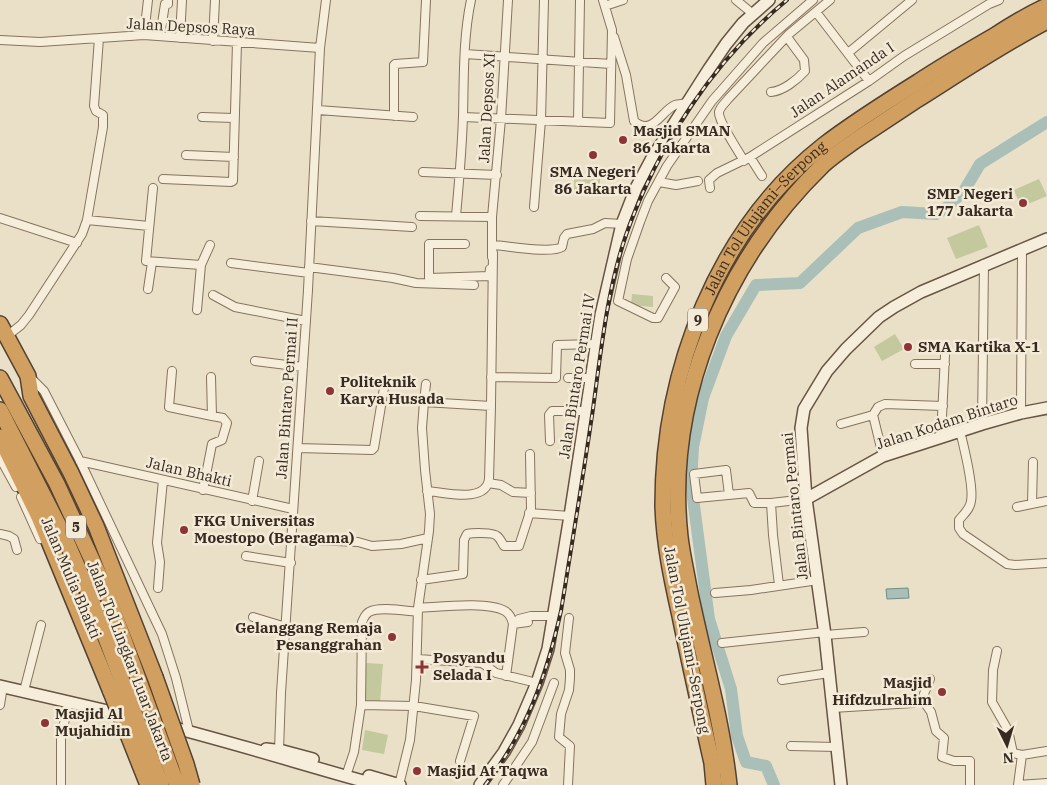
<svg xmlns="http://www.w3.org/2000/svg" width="1047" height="785" viewBox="0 0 1047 785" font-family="'IBM Plex Serif',serif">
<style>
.park{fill:#c3c89d}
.water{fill:#a9bfb8;stroke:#708d85}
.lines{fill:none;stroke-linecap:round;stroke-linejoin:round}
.river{stroke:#a9bfb8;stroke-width:12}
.street-casing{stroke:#85735f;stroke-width:10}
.secondary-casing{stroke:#675442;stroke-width:14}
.highway-casing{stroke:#534232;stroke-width:18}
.street{stroke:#f6eedb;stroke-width:8}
.secondary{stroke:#f6eedb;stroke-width:11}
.highway{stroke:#d1a061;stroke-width:15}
.rail-casing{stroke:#372b21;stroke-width:4}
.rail{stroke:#f3ebd7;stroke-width:2;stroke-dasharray:5.5;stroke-linecap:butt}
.highway-bridge-casing{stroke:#534232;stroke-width:18;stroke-linecap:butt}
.highway-bridge{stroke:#d1a061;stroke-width:15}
.poi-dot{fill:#8e3435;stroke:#f3ebd7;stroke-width:2}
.labels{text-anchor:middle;stroke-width:5;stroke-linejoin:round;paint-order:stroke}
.shield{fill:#f3ebd7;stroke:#6f6558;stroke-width:1}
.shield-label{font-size:14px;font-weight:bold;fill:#372b21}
.street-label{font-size:15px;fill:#372b21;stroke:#f3ebd7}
.poi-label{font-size:15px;font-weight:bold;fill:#372b21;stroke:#f3ebd7;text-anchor:start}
</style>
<rect width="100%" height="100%" fill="#eae0c8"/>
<path class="park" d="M574,179H600V193H574Z
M1039,179L1047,196L1021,207L1014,190Z
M979,225L988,247L956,259L947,238Z
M632,294L653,296V307L631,305Z
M895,334L904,349L882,361L874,347Z
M366,663L383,664L380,703L363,701Z
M365,730L388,735L384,754L362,750Z"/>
<path class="water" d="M908,588L909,598L887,599L886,589Z"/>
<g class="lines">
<path class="river" d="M774,785L766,766L746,762L737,736L731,689L709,619L691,483L693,447L703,398L726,336L756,285L800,283L858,228L902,212L936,214L946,208L964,191L980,164L1047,122"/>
<g class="street-casing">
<path id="street" d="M736,0L753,14
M605,6L623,0
M816,12L869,81
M144,35L148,0
M160,36L165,4H168V0
M614,37L626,75L634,121C652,137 661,111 675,105C679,104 683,104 687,103
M180,38L182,0
M0,40L40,42L144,35L320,48
M213,41L215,0
M848,53L912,0
M465,54L611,64
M771,92C783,91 797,80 805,71L804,60L787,37
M318,110L413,117
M394,116V65L395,64L423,62L426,0
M202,117L234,118
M463,117L610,123L612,30L603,0
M578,122L580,0
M186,155L234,157
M750,157L762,176
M744,161C739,152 718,121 719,112C720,107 726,102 728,99L789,34L830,0
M423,172L497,175
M163,179L231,182L233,181L237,43
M659,182L676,185L698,181
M153,188L146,261L201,265
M710,188L709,180L717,173L750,157L869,81L904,56L989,4L999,0
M534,207L541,120L544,0
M420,216L492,217
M456,216C459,183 462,149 463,116C464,77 463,38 471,0
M0,218L77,243
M87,220L149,226
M311,221L412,227
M465,244H429V278L489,276L490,269
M493,245C509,246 550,254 562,247L564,238L567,234L593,229L605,223L622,224
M492,257V217L501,119L508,0
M231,263L309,273
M309,267L393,278L416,283L474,285
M666,278L675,287L658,318H653L618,301L627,259L640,222L648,201L667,166L712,101L763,43L813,0
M148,289L152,262
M213,295L235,307L306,321
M197,310L201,265L210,245
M7,336L21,325L29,315L82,234L87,220L103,127V115L96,111L94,106L99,38
M255,361L303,367
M915,364H945
M172,371L169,407L212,416
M30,377L44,391L80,461L162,634L176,678L189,731
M491,377L556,378L557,345L596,344
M568,378H591
M424,402L426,384
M1021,413L1022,249
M841,424L873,415
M982,424L984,264
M960,431C964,447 974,486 971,501C970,509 964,514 959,520V528L963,534L1007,564L1015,565L1047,563
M941,437L945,355
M550,441L549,415L552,411H586
M298,448L372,450L374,448L384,388
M883,456L873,415L878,407L885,404L943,406
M0,458L16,487
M80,461L293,509
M488,483L501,485L513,492L531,493
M203,490L212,444L222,440L227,423L223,418L212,416L211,377
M427,491C444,492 486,504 489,479L491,406
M729,495L726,470L694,474L697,498L749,493L754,503H771
M21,497L40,539
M252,501L259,461
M1032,504L1033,462
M1017,507L1047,501
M529,513L570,516
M0,534L9,536L14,539L17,550
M292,539L358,542L372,546L401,544L428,538
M246,556L291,563
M421,580L463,574L464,540L467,534C472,533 493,532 497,536C500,538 502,543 504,546H519L531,509L530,454
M779,585L773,535L771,503L806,499
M158,588L160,562L157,543L163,480
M715,593L751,590L818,580
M418,608C440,607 487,601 505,611C510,614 512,619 513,624L528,622
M253,617L286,627
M519,619L531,616H553
M825,635L864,632
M722,643L825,632
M997,651L993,670L992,702L1008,730L1013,753L1022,755
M417,659L482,663L496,673L537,683
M506,676L513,624
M782,680L829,673
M24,691L41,625
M922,699L931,712L936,731L944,738L942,757L954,761H970V785
M0,705L3,686
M361,705L414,706L474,716L460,761
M833,708L913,703L922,699L930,679
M791,746L837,747
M279,750L281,693L308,290L320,48L326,0
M348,770L354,752L361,705L362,622C364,618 365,614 369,612C379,606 406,611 418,612
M61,785V737L69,701
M399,785L410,740L416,680L418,608L429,531L430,514L425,470L422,428L424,402L491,406L493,253
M503,785L532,742L554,683
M568,785L570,746L559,737L561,714L569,690L570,678V670L565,653L569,618
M1018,785L1022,755L1047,751
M1018,785L1047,783"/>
</g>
<g class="secondary-casing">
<path id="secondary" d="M806,499L883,456L982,424L1021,413L1047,408
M0,686L125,715
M148,721C225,740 301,764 377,785
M266,749L283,751L313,759
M369,776L400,785
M480,785L504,752L519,725L537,683L548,649L570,516L601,315L622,224L636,188L651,160L709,69L726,44L743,23L769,0
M841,785L825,635L806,499L801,428L804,409L827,371L846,349L879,317L894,307L921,292L1047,239"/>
</g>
<g class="highway-casing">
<g id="highway">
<path d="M0,324L28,376L31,396L71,473L96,526L155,677"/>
<path d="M0,378L57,484L105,588L139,681"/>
<path d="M0,410L64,536L89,593L124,686"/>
<path d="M0,437L39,517L111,692"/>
<path id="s1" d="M714,785L712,763C701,714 690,665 680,616C672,580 664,543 663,505C663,371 717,229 824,145C854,122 886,102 918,82C942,66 968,51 994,36C1011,25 1029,14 1047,6"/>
<path d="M729,785C722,719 702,653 689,588C686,571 682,554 680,537C665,400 724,261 823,165C833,156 845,148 856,140C876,127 895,114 915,101C958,74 1001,45 1047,21"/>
</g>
</g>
<use href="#street" class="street"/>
<use href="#secondary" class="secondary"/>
<use href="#highway" class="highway"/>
<g class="rail-casing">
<path id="rail" d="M485,785C527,731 546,677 561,611C572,544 583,477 593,409C601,351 607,290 626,235C658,145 713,61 787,0"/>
</g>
<use href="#rail" class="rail"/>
<g class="highway-bridge-casing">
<path id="highway-bridge" d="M155,677L186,764L192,785
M139,681L177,785
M124,686L161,785
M111,692L148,785"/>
</g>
<use href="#highway-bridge" class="highway-bridge"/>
</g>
<g class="poi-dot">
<circle cx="623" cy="140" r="5"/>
<circle cx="593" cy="155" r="5"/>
<circle cx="1023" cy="203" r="5"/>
<circle cx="908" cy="347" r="5"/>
<circle cx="330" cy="391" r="5"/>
<circle cx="184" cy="530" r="5"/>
<circle cx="392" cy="637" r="5"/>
<path d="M419.5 659.5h5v5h5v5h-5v5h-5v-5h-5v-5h5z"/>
<circle cx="942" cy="692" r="5"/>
<circle cx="45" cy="723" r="5"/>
<circle cx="417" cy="771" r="5"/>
</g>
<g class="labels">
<g class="shield">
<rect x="688" y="308.5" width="20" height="23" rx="4"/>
<rect x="66" y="515.5" width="20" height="23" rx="4"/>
</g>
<g class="shield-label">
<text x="698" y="325">9</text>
<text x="76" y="532">5</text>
</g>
<g class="street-label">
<text transform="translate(191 27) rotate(3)" y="5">Jalan Depsos Raya</text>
<text transform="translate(842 80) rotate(-34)" y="5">Jalan Alamanda I</text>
<text transform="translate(487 108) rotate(-87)" y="5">Jalan Depsos XI</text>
<text dy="5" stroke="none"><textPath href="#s1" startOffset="598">Jalan Tol Ulujami–Serpong</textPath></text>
<text transform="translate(577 376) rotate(-81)" y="5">Jalan Bintaro Permai IV</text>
<text transform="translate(287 398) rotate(-86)" y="5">Jalan Bintaro Permai II</text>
<text transform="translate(947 422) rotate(-18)" y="5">Jalan Kodam Bintaro</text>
<text transform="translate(189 472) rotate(13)" y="5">Jalan Bhakti</text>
<text transform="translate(795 506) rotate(-96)" y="5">Jalan Bintaro Permai</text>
<text transform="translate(71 578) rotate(67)" y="5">Jalan Mulia Bhakti</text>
<text transform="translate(687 640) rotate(79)" y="5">Jalan Tol Ulujami–Serpong</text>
<text transform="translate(130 661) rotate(69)" y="5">Jalan Tol Lingkar Luar Jakarta</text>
</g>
<g class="poi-label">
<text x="633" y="136">Masjid SMAN<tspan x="633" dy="17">86 Jakarta</tspan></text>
<text x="593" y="177" text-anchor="middle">SMA Negeri<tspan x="593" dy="17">86 Jakarta</tspan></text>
<text x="1013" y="199" text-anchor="end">SMP Negeri<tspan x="1013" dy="17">177 Jakarta</tspan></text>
<text x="918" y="352">SMA Kartika X-1</text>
<text x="340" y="387">Politeknik<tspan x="340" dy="17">Karya Husada</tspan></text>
<text x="194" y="526">FKG Universitas<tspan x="194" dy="17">Moestopo (Beragama)</tspan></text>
<text x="382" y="633" text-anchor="end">Gelanggang Remaja<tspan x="382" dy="17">Pesanggrahan</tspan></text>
<text x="433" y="663">Posyandu<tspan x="433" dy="17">Selada I</tspan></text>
<text x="932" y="688" text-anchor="end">Masjid<tspan x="932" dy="17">Hifdzulrahim</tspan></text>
<text x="55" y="719">Masjid Al<tspan x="55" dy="17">Mujahidin</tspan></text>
<text x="427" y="776">Masjid At Taqwa</text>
</g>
</g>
<g transform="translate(1007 745) rotate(175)" stroke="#f3ebd7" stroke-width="4" paint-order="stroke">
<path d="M0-4L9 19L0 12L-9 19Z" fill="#372b21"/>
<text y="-8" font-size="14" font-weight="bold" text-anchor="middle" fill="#372b21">N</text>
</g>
</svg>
